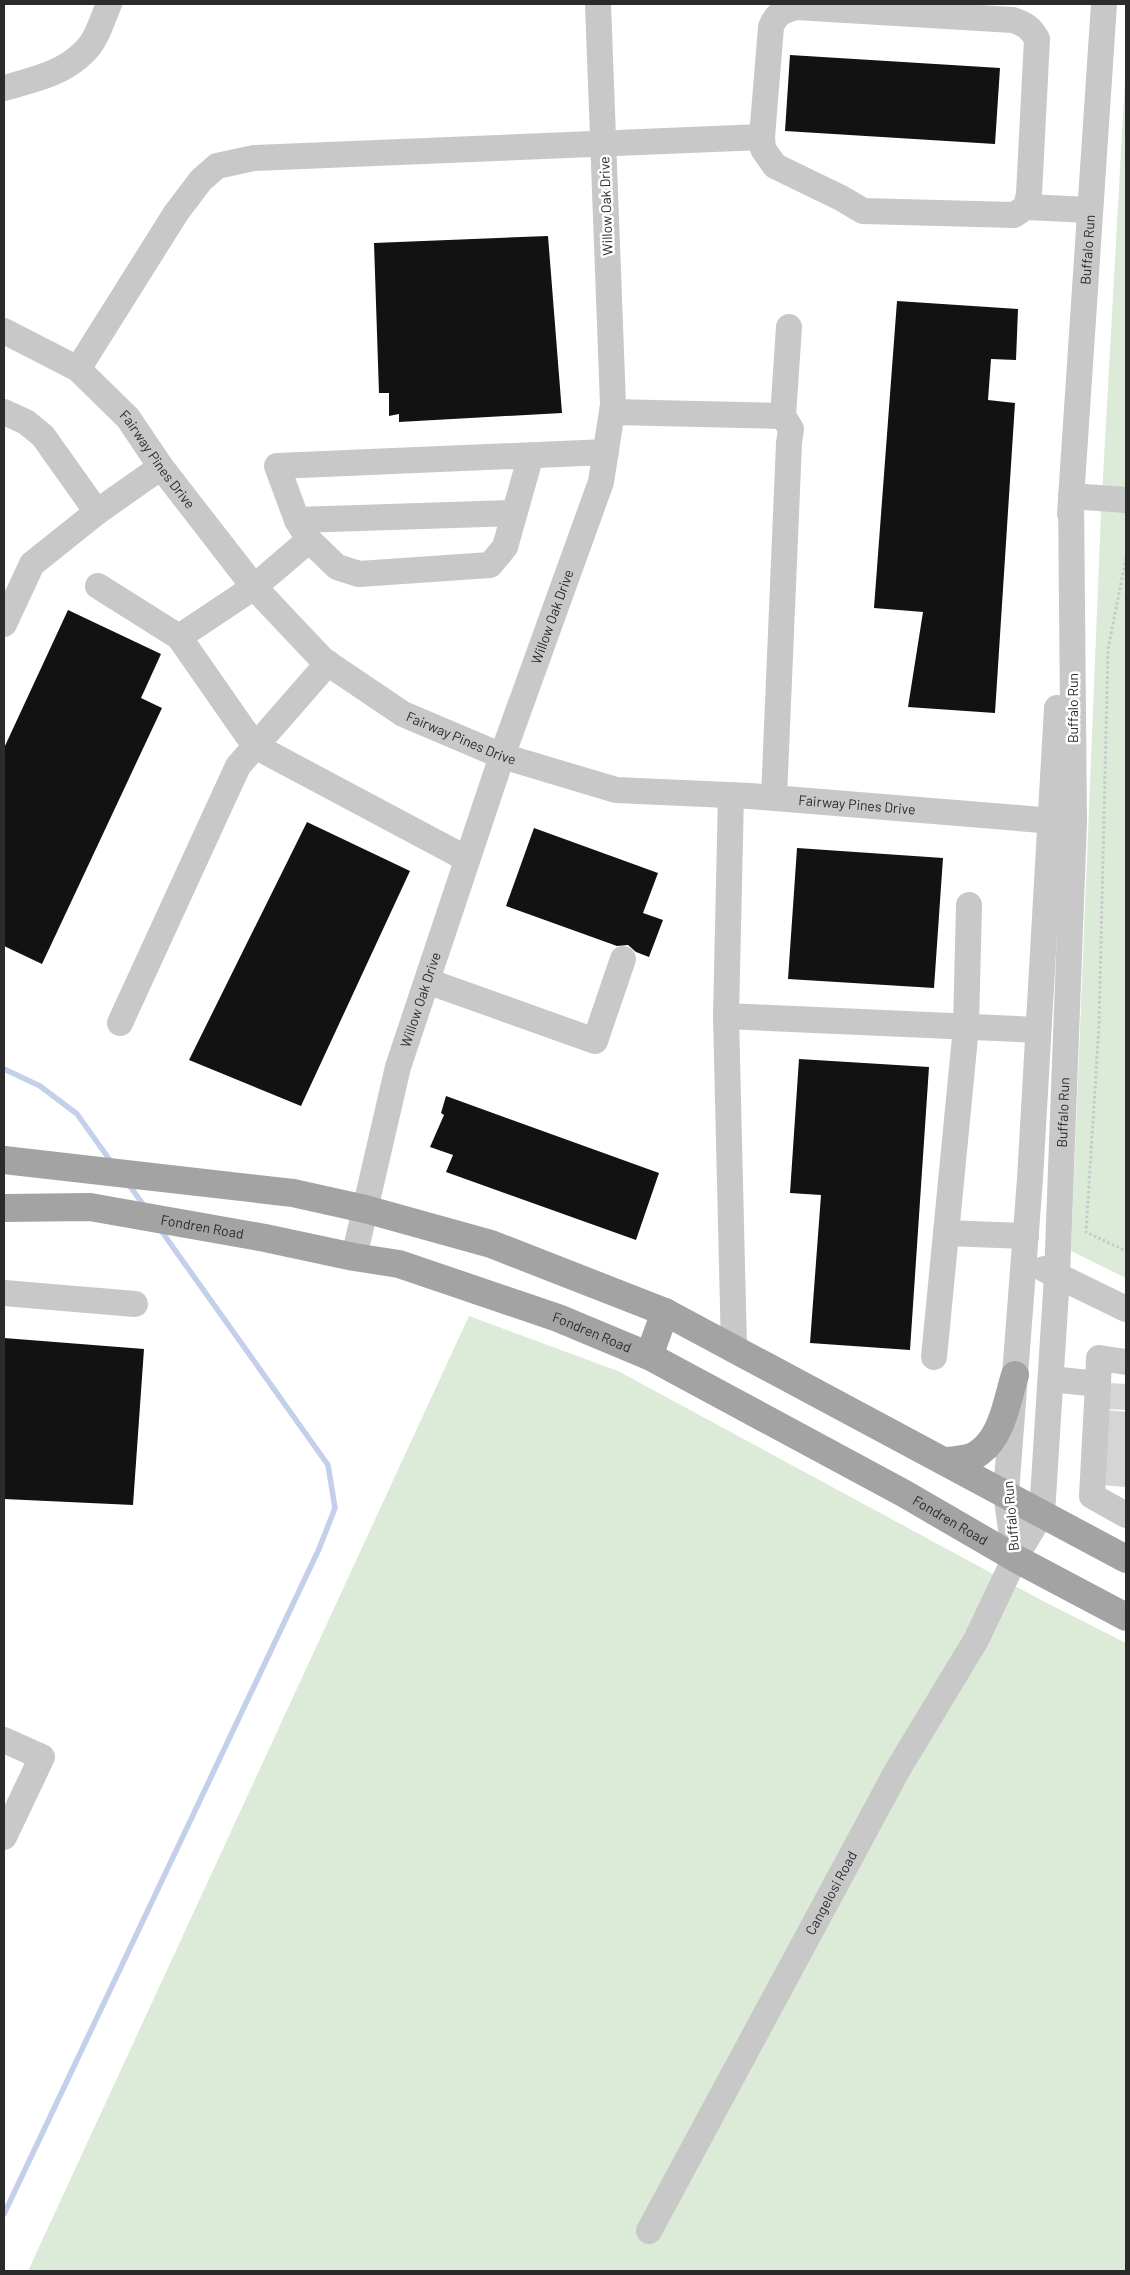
<svg xmlns="http://www.w3.org/2000/svg" width="1130" height="2275" viewBox="0 0 1130 2275" font-family="Barlow,sans-serif">
<style>
.green{fill:#dcead8}
.lines{fill:none;stroke-linecap:round;stroke-linejoin:round}
.stream{stroke:#c3cfeb;stroke-width:5.5}
.building{fill:#121212}
.minor-tunnel{stroke:#d5d5d5;stroke-width:26;stroke-dasharray:26 13;stroke-linecap:butt}
.path{stroke:#c8c8c8;stroke-width:3;stroke-dasharray:2.5 2.5;stroke-linecap:butt}
.minor{stroke:#c8c8c8;stroke-width:26}
.major{stroke:#a3a3a3;stroke-width:28}
.labels{text-anchor:middle;stroke-width:5;stroke-linejoin:round;paint-order:stroke}
.street-label{font-size:14px;fill:#2b2b2b;stroke:#fff}
</style>
<rect width="100%" height="100%" fill="#fff"/>
<path class="green" d="M1126,60V1278L1071,1251L1101,513Z
M469,1316L618,1371L1041,1600L1126,1643V2271H28Z"/>
<g class="lines">
<path class="stream" d="M4,1069L40,1086L77,1114L112,1163
M127,1182L145,1207
M4,2214L319,1549L335,1508L328,1465L160,1229"/>
</g>
<path class="building" d="M790,55L1000,68L995,144L785,131Z
M548,236L562,413L399,422V414L389,416V393H379L374,243Z
M897,301L1018,309L1016,360L991,359L988,400L1015,403L995,713L908,707L923,612L874,608Z
M68,610L161,654L141,698L162,708L42,964L4,946V748Z
M307,822L410,871L301,1106L189,1060Z
M534,828L658,873L643,913L663,920L649,957L636,952L628,945L617,946L506,906Z
M797,848L943,858L934,988L788,979Z
M799,1059L929,1067L910,1350L810,1343L821,1195L790,1193Z
M446,1096L659,1173L636,1240L446,1172L453,1155L430,1147L444,1115L441,1113Z
M4,1338L144,1349L133,1505L4,1499Z"/>
<g class="lines">
<path class="minor-tunnel" d="M1108,1396L1126,1397
M1106,1423L1126,1425
M1105,1446L1126,1448
M1103,1472L1126,1474"/>
<path class="path" d="M1126,558L1108,649L1099,1025L1086,1232L1126,1251"/>
<g class="minor">
<path d="M4,88C32,80 63,74 84,52C97,40 102,20 109,4"/>
<path d="M1026,207L1090,210"/>
<path id="s1" d="M4,331L78,369L128,418L161,467L254,587L323,660L403,714L502,756L616,790L750,796L1066,822"/>
<path d="M78,369L176,213L201,180L217,166L254,158L762,137L771,27C776,14 782,11 796,7L1013,20C1025,24 1031,28 1037,39L1029,194L1026,207L1014,215L863,211L841,198L775,166L763,149L762,137"/>
<path d="M4,412L26,422L43,436L97,512L161,467"/>
<path d="M612,412L783,416"/>
<path d="M531,455L505,547L490,565L359,574L337,567L309,540L297,520L277,466L606,452"/>
<path d="M1071,496L1126,500"/>
<path id="s2" d="M1070,514L1104,4"/>
<path d="M297,520L514,513"/>
<path d="M98,586L179,637L255,746L467,859"/>
<path d="M4,624L32,564L97,512"/>
<path d="M179,637L254,587L309,540"/>
<path d="M731,795L726,1016L1038,1030"/>
<path d="M774,798L789,443L791,429L783,416L789,327"/>
<path d="M427,981L595,1041L623,959"/>
<path d="M726,1016L734,1349"/>
<path d="M120,1023L238,766L328,663"/>
<path d="M946,1233L1026,1236"/>
<path id="s3" d="M354,1257L398,1067L502,756L601,482L613,405L598,4"/>
<path d="M1044,1269L1126,1309"/>
<path d="M4,1293L135,1304"/>
<path d="M934,1357L966,1027L969,905"/>
<path d="M1051,1379L1098,1384L1092,1496L1126,1515"/>
<path d="M1098,1384L1099,1358L1126,1362"/>
<path d="M1015,1558L1006,1493L1030,1179L1057,708"/>
<path d="M4,1740L42,1757L4,1837"/>
<path id="s4" d="M649,2231L898,1769L976,1640L1015,1558L1042,1513L1057,1276L1074,822L1071,496"/>
</g>
<g class="major">
<path d="M4,1160L293,1193L365,1209L491,1244L665,1312L1126,1559"/>
<path id="s5" d="M4,1208L90,1207L265,1238L354,1257L399,1264L558,1318L649,1356L905,1494L1015,1558L1126,1617"/>
<path d="M649,1356L665,1312"/>
<path d="M947,1461C957,1460 972,1459 980,1452C1003,1435 1007,1400 1015,1375"/>
</g>
</g>
<g class="labels">
<g class="street-label">
<text transform="translate(606 206) rotate(-92)" y="5">Willow Oak Drive</text>
<text dy="5" stroke="none"><textPath href="#s2" startOffset="265">Buffalo Run</textPath></text>
<text dy="5" stroke="none"><textPath href="#s1" startOffset="204">Fairway Pines Drive</textPath></text>
<text dy="5" stroke="none"><textPath href="#s3" startOffset="671">Willow Oak Drive</textPath></text>
<text transform="translate(1073 708) rotate(-90)" y="5">Buffalo Run</text>
<text dy="5" stroke="none"><textPath href="#s1" startOffset="624">Fairway Pines Drive</textPath></text>
<text dy="5" stroke="none"><textPath href="#s1" startOffset="1029">Fairway Pines Drive</textPath></text>
<text dy="5" stroke="none"><textPath href="#s3" startOffset="266">Willow Oak Drive</textPath></text>
<text dy="5" stroke="none"><textPath href="#s4" startOffset="1220">Buffalo Run</textPath></text>
<text dy="5" stroke="none"><textPath href="#s5" startOffset="200">Fondren Road</textPath></text>
<text dy="5" stroke="none"><textPath href="#s5" startOffset="605">Fondren Road</textPath></text>
<text transform="translate(1011 1516) rotate(-95)" y="5">Buffalo Run</text>
<text dy="5" stroke="none"><textPath href="#s5" startOffset="1010">Fondren Road</textPath></text>
<text dy="5" stroke="none"><textPath href="#s4" startOffset="384">Cangelosi Road</textPath></text>
</g>
</g>
<rect width="1130" height="2275" fill="none" stroke="#2b2b2b" stroke-width="10"/>
</svg>
